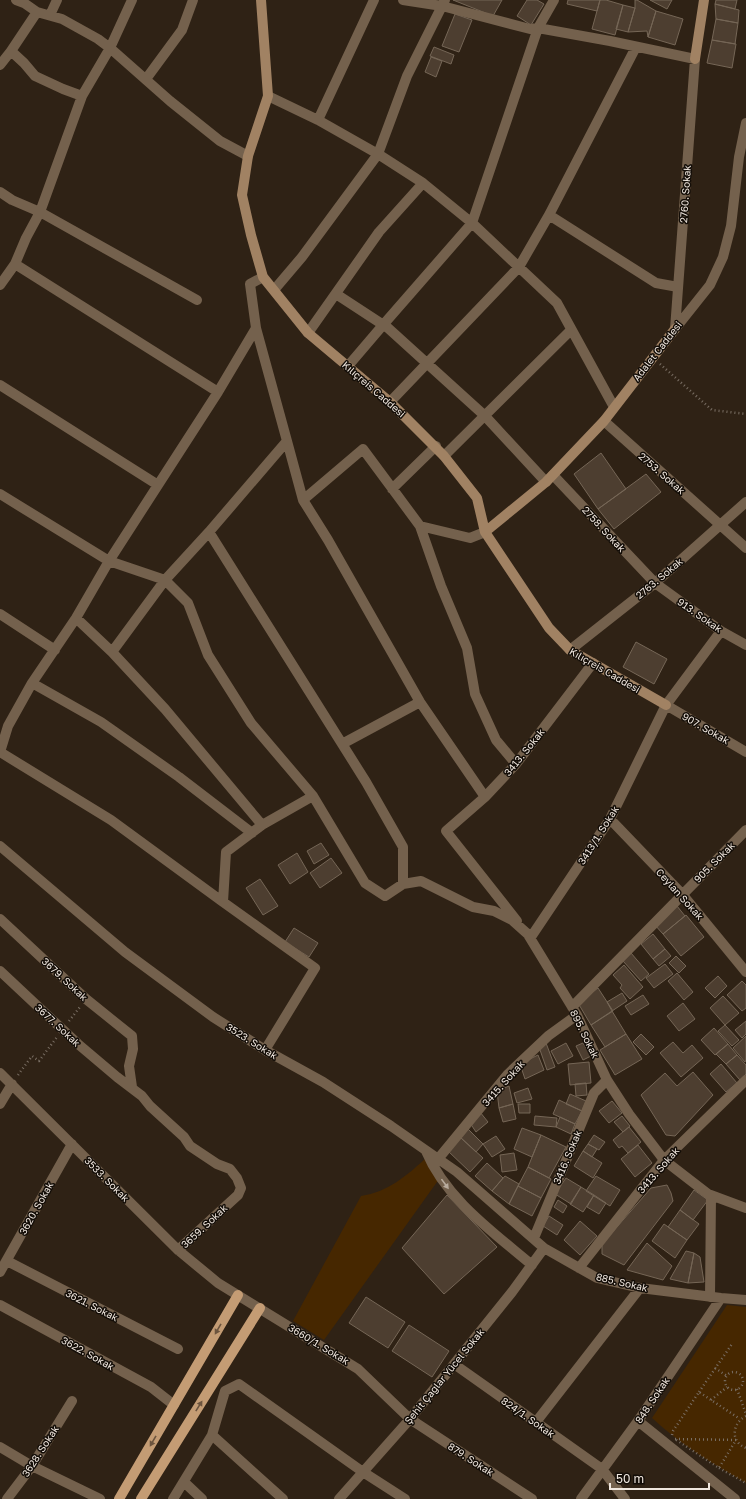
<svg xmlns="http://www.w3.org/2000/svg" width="746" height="1499" viewBox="0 0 746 1499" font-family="'Golos Text',sans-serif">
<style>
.green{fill:#462700}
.building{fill:#4d3e30;stroke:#756656}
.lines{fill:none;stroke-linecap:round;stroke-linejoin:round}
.path{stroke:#7a6f64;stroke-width:2.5;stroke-dasharray:1 3;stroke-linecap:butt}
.street{stroke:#74614d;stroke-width:10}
.secondary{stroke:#a18263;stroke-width:10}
.primary{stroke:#c49c74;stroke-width:10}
.oneway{fill:#b8ab9d}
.oneway2{fill:#6c543e}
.labels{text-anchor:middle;stroke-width:3;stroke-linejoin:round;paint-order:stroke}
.street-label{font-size:10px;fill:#f0e7df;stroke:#130d07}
</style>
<rect width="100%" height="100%" fill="#2f2215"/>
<path class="green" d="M425,1159L442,1175L324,1340L293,1321L361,1196C388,1192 406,1176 425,1159Z
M727,1305L746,1307V1483C713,1464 680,1444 652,1418Z"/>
<path class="building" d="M453,0H502L493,16Z
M527,0H537L544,4L531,25L517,16Z
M568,0H600L597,11L567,4Z
M600,0H606L623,5L615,35L592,29Z
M635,0H637L656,11L648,37L647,31L628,32L635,8Z
M650,0H672L667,9Z
M716,0H737L735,9L715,4Z
M715,4L739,10L738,23L716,19Z
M623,5L635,8L628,32L616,29Z
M656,11L683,19L675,45L648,37Z
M455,14L472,20L459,52L442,46Z
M716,19L738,23L735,44L712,40Z
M712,40L736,44L732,68L707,63Z
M434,47L454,55L451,64L430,56Z
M431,57L442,61L436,77L425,72Z
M601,453L626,489L598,509L574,474Z
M646,474L661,492L614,529L598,509Z
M636,642L667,659L654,684L623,667Z
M321,843L329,855L314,864L307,851Z
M297,853L308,872L290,884L278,865Z
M331,858L342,873L320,888L310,873Z
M260,879L278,906L263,915L246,888Z
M677,906L685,916L663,934L654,924Z
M686,915L704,937L681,956L663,934Z
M294,928L318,943L309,957L285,942Z
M653,934L665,949L653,959L641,944Z
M665,949L671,956L659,966L653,959Z
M631,953L649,974L641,981L623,961Z
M676,956L686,966L679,973L669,963Z
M665,964L673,974L654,988L646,978Z
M624,965L643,987L630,999L620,988L622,985L613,975Z
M677,973L693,992L684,1000L668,981Z
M718,976L727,986L715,998L705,988Z
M742,981L746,985V1008L742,1011L727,995Z
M598,988L613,1011L591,1025L578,1003Z
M622,993L627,1001L612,1011L607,1002Z
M643,995L649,1004L631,1015L625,1006Z
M723,996L739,1013L725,1025L710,1008Z
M683,1003L695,1019L679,1031L667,1016Z
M612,1011L626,1034L605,1047L591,1025Z
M746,1021V1034L742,1038L735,1030Z
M725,1025L739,1040L732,1046L718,1031Z
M714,1028L728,1044L715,1055L701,1040Z
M626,1034L642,1059L615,1075L600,1050Z
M641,1034L654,1047L646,1055L633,1042Z
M746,1036V1060L745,1062L733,1048Z
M673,1042L683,1053L692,1045L703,1058L681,1077L660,1053Z
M546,1043L555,1067L547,1070L539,1047Z
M566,1043L573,1056L558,1064L551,1051Z
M583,1043L591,1056L583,1060L576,1046Z
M728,1044L737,1055L726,1064L716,1054Z
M538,1055L544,1070L525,1079L520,1064Z
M737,1055L746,1065V1074L740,1080L726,1064Z
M589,1062L591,1083L570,1085L568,1064Z
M721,1064L737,1083L726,1092L710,1074Z
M693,1072L713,1095L675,1136L666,1135L641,1095L665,1073L677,1086Z
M586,1083L587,1095L576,1096L575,1084Z
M509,1086L513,1104L499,1108L497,1091Z
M528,1088L532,1099L517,1103L514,1093Z
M570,1094L586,1101L582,1111L566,1104Z
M559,1100L582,1111L575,1124L553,1114Z
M612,1101L622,1113L609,1123L599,1111Z
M513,1104L516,1119L503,1122L499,1108Z
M518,1104H530V1113H519Z
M480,1112L488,1122L476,1132L470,1123Z
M535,1116L557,1118L556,1127L534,1125Z
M622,1116L630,1126L623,1132L614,1122Z
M560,1117L575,1124L571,1134L556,1127Z
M629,1127L641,1142L628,1153L622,1146L619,1148L613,1140Z
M522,1128L541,1135L532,1157L514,1149Z
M468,1129L483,1144L476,1152L460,1137Z
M541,1135L566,1147L549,1178L528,1167Z
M594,1135L605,1142L599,1150L588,1144Z
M496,1136L505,1149L492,1157L483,1144Z
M460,1137L483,1158L470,1172L448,1151Z
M588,1144L597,1149L592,1157L583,1151Z
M638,1145L652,1163L635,1177L621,1159Z
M583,1151L602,1163L593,1178L574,1166Z
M514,1153L517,1170L502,1172L500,1155Z
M487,1163L503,1178L492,1191L475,1176Z
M528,1167L551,1179L541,1198L518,1186Z
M505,1176L519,1184L509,1204L492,1191Z
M596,1176L620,1190L610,1206L586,1191Z
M566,1178L581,1187L571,1204L555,1194Z
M667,1185L671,1193L673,1201L624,1265L602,1254V1244L651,1188Z
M518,1186L541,1198L532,1216L509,1204Z
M581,1187L594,1195L583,1212L570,1204Z
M694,1190L708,1200L693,1220L680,1210Z
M447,1195L497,1247L444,1294L402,1248Z
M594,1195L606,1203L599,1214L587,1207Z
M558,1200L567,1206L563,1213L554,1207Z
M680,1210L699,1224L687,1240L668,1227Z
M549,1216L563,1225L557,1235L543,1226Z
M580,1221L597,1236L580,1255L564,1240Z
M664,1224L687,1240L675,1258L652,1241Z
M647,1243L672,1266L663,1280L627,1270Z
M686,1251L694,1253L688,1283L670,1279Z
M694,1253L700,1257L704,1282L688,1283Z
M366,1297L405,1322L388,1348L349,1323Z
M409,1325L449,1351L432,1377L392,1351Z"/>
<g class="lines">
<path class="path" d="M660,364L712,410L746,414
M69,1021L80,1007
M18,1075L32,1056L39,1061L57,1037
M715,1368L727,1376
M725 1381a9 9 0 1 1 18 0a9 9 0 1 1-18 0Z
M737,1389L746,1414
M699,1392L732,1344
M711,1400L727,1387
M746,1416C732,1423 730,1442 746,1448
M672,1435L673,1431L699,1392L740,1419
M675,1439L736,1440L719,1468Z
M719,1468L746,1483"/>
<path class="street" d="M16,0L24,3L37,12L62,19L98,39L110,48L170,101L220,141L248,156
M403,0L442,6L530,29L538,28L610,41L695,59L675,329
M37,12L11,51L24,63L35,76L63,89L82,96
M50,15L57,0
M0,65L11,51
M146,79L182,30L193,0
M268,96L318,120L378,154L423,183L472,223L557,303L614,407
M318,120L374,0
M0,192L12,200L40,212L197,300
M549,215L656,283L678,287
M15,264L218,392
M0,285L15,264L26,238L40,212L82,96L110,48L132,0
M274,290L302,257L378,154L407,76L445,0
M336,294L388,328L485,416L546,482
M675,329L710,285L723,257L731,226L739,157L746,123
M308,333L379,232L423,183
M348,366L383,325L472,223L538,28L554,0
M0,385L158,485L109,561L76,618L32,683L8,726L0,752
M390,402L519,267L549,215L636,47
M604,421L746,548
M287,441L303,500L328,540L420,702L485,797
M444,456L571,330
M553,475L655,583L721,631L746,645
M158,485L218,392L256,328
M392,489L436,446
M0,494L109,561L165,580L188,603L208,655L251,723L313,796L365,883L385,896L403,884L421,881L473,907L494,911L512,920L531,937L610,819L666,705L721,631
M303,500L363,449L420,526L470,538L485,532
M420,526L441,586L467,648L475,694L496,740L516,764
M209,532L366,782L403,847V884
M0,614L55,650
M76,618L112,652
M570,650L655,583L746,502
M32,683L101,722L179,777L252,833
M666,705L746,752
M342,744L420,702
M0,752L111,820L223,902L226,852L262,825L313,796
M610,819L682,894L746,972
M262,825L165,709L112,652L165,580L209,532L287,441L256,328L250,284L263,277
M0,846L125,952L213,1017L265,1050L323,1082L391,1126L457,1172L544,1248L597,1278L640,1288L721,1298L746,1300
M223,902L315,968L265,1050
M0,919L86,999L132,1036L133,1049L129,1066L132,1087
M517,921L446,831L485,797L516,764L593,663
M527,933L577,1015L607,1080L629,1114L664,1160L708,1194L746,1208
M0,971L78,1044L117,1077L142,1096L150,1106L184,1137L190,1146L217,1164L230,1169L237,1178L241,1188L238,1195L178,1250
M572,1007L746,830
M0,1073L178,1250L218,1283L358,1369L410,1419L532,1499
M0,1104L12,1084
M426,1151C446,1199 493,1232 532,1265
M438,1159L508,1074L548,1036L577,1015
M534,1238L594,1093L607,1080
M7,1261L178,1349
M579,1268L664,1160L746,1080
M0,1272L72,1144
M710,1297L711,1196
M0,1305L151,1387L174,1405
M454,1364L602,1469L625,1499
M638,1421L735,1499
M536,1422L640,1288
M212,1435L283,1499
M0,1447L32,1466L100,1499
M184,1482L202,1499
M7,1499L32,1466L72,1401
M173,1499L212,1435L225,1391L239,1384L363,1472L405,1499
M339,1499L410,1419L512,1292L544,1248
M581,1499L638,1421L721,1298"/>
<path class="secondary" d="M261,0L268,96L248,156L242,195L251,235L263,277L308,333L390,402L444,456L477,498L485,532L549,628L570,650L666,705
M695,59L704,0
M485,532L546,482L604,421L675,329"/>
<path class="primary" d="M119,1499L238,1295
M141,1499L260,1308"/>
</g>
<defs><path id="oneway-solid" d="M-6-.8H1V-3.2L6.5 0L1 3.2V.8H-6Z"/></defs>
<use class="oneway" href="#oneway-solid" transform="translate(445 1184) rotate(54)"/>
<g class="oneway2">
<use href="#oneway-solid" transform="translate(218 1329) rotate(120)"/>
<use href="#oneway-solid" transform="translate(199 1406) rotate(-58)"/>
<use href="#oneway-solid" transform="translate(153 1441) rotate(120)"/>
</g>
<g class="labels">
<g class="street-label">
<text transform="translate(685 194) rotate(-86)" y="4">2760. Sokak</text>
<text transform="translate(657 351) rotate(-52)" y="4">Adalet Caddesi</text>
<text transform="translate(374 389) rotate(41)" y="4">Kılıçreis Caddesi</text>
<text transform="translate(662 473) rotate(41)" y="4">2753. Sokak</text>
<text transform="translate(604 529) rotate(47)" y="4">2758. Sokak</text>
<text transform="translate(659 578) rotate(-40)" y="4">2763. Sokak</text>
<text transform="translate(700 615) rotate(35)" y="4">913. Sokak</text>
<text transform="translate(605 670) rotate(30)" y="4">Kılıçreis Caddesi</text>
<text transform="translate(706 728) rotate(30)" y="4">907. Sokak</text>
<text transform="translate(524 752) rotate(-51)" y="4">3413. Sokak</text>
<text transform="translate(598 835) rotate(-58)" y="4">3413/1. Sokak</text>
<text transform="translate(714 862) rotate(-45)" y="4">905. Sokak</text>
<text transform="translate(680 894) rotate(48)" y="4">Ceylan Sokak</text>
<text transform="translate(65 979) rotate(43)" y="4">3679. Sokak</text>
<text transform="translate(58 1025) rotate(43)" y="4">3677. Sokak</text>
<text transform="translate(585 1034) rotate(64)" y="4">895. Sokak</text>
<text transform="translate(252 1041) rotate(32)" y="4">3523. Sokak</text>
<text transform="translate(503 1083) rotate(-48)" y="4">3415. Sokak</text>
<text transform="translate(567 1157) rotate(-67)" y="4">3416. Sokak</text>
<text transform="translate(658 1170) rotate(-49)" y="4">3413. Sokak</text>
<text transform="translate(107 1179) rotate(45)" y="4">3533. Sokak</text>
<text transform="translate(36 1208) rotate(-61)" y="4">3620. Sokak</text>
<text transform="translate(204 1226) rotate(-43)" y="4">3659. Sokak</text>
<text transform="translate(622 1282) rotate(13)" y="4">885. Sokak</text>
<text transform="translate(92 1305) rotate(27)" y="4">3621. Sokak</text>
<text transform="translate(319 1344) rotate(31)" y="4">3660/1. Sokak</text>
<text transform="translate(88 1353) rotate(29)" y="4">3622. Sokak</text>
<text transform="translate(444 1376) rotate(-51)" y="4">Şehit Çağlar Yücel Sokak</text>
<text transform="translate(652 1400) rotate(-56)" y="4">848. Sokak</text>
<text transform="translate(528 1417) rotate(35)" y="4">824/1. Sokak</text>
<text transform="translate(40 1451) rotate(-57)" y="4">3628. Sokak</text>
<text transform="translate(471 1459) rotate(33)" y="4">879. Sokak</text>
</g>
</g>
<path d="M610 1483v6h99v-6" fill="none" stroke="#f0e7df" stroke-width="2"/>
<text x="616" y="1483" font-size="12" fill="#f0e7df" stroke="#130d07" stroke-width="3" paint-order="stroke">50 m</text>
</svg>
